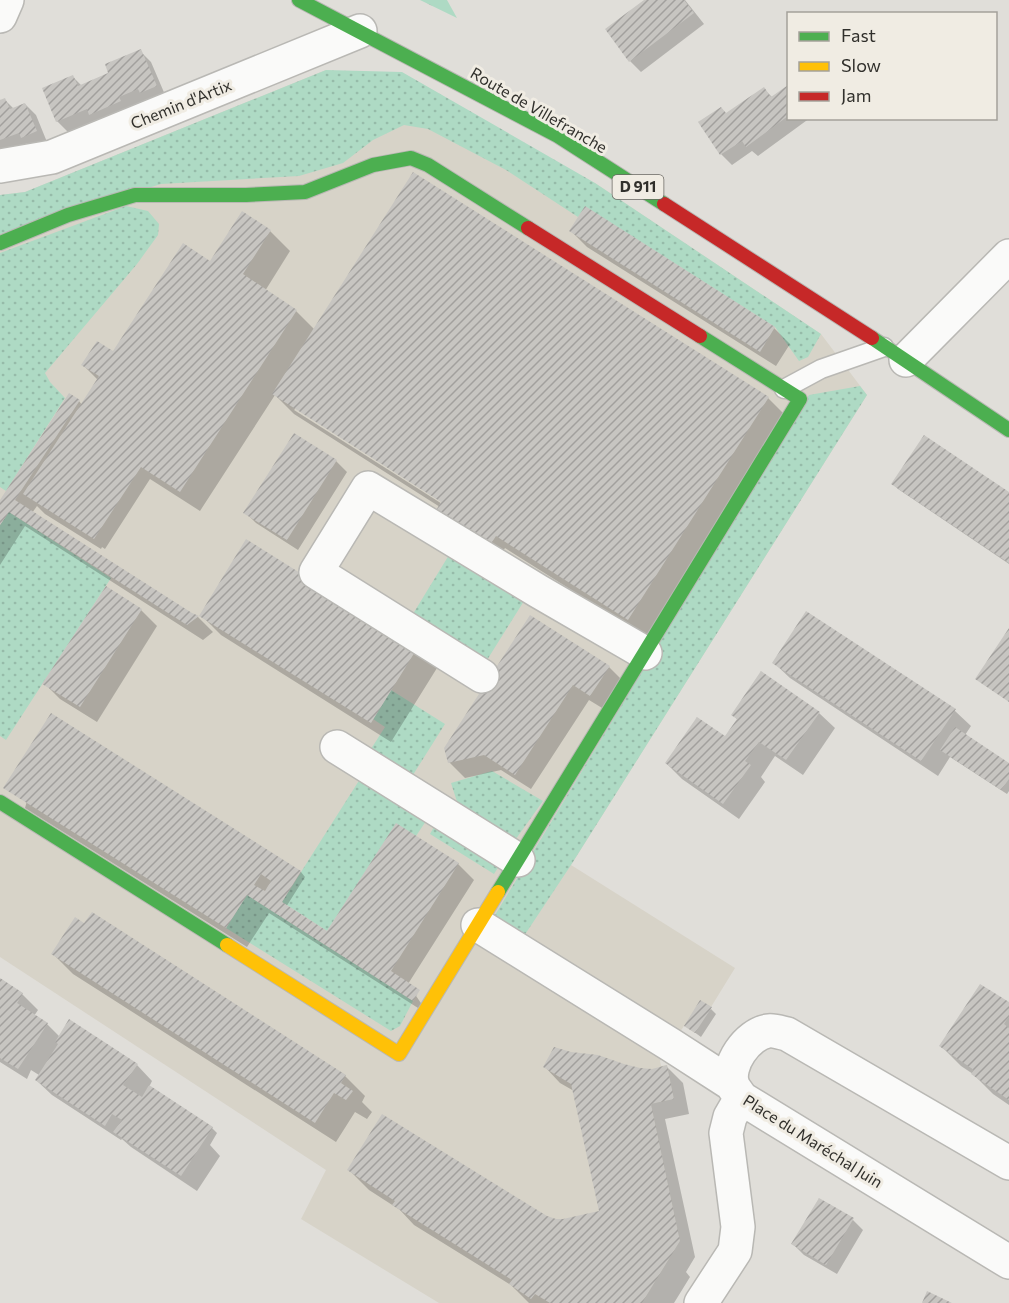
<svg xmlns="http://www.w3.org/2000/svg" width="1009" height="1303" viewBox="0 0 1009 1303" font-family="Commissioner,sans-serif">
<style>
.built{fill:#d7d3c8}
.grass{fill:url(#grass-dots)}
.forest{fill:url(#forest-crowns)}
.shadow{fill:#0003;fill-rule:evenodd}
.building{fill:url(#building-hatch);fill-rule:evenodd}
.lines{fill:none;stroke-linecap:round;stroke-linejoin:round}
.lane-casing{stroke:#b9b8b4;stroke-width:21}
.street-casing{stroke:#b9b8b4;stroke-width:36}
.fast-casing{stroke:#b9b8b4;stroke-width:16}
.slow-casing{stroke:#b9b8b4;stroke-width:16}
.jam-casing{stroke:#b9b8b4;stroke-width:16}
.lane{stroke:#fafaf9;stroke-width:18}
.street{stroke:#fafaf9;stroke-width:33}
.fast{stroke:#4caf50;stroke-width:14}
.slow{stroke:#ffc107;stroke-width:14}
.jam{stroke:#c62828;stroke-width:14}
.labels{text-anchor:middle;stroke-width:6;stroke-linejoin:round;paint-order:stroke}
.shield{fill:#f0ece3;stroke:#6a6863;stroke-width:1.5}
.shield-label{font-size:15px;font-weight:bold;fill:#31302c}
.street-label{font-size:16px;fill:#31302c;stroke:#f0ece3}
</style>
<defs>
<pattern id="grass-dots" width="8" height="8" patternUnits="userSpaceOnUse" patternTransform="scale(1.5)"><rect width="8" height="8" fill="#aedac4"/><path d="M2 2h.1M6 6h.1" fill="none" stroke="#96bba9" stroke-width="1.8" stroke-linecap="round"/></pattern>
<pattern id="forest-crowns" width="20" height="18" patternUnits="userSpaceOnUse" patternTransform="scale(1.5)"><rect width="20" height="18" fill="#aedac4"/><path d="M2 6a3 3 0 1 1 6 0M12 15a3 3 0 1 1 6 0" fill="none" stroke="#96bba9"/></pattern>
<pattern id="building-hatch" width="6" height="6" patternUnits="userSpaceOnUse" patternTransform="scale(1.5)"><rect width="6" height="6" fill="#c7c5c1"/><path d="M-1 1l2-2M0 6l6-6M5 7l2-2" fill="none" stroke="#a2a09d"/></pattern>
</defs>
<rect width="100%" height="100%" fill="#e0ded9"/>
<path class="built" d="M326,70L595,183L821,334L867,395L571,865L735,968L695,1033L684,1026L660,1061L661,1066L667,1065L674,1099L651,1104L680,1241L642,1303H439L301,1219L326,1170L0,957V195L25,192Z"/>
<path class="grass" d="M326,70L402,72L595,183L821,334L808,357L799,361L775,327L586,207L578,217L506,170L428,129L404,125L373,140L343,163L299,176L161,184L0,234V195L25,192Z
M126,206L148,211L159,224L158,235L137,264L45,373L50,382L65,398L6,491L0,487V253Z
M860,386L867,395L571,865L524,936L495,915L809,395Z
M9,512L111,578L6,740L0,736V525Z
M449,555L524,601L482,668L408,622Z
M391,690L445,724L411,778L369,752L385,727L373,719Z
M492,771L543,801L513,843L461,814L451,783Z
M360,779L426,821L416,836L396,824L327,931L282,902Z
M435,825L499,866L494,874L430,834Z
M247,895L413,1001L400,1026L391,1031L226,928Z"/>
<path class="forest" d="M420,0H447L457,18Z"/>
<path class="shadow" d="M646,0H685L704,24L641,72L630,61Z
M140,51L151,62L166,97L152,103L148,100L129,107L131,112L100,125L96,120L68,132L57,121L73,77L82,86L110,74Z
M788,87V118H810L758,156L752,151L732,165L721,154L700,122L727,114L764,89L773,98Z
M5,100L14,109L25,104L36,115L47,142L33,148L28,143L0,155V102Z
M270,231L290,251L265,291L296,311L315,330L768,398L788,418L649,639L505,548L494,566L440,507L294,414L275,395L200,511L150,479L105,549L102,547L101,549L45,514L37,506L32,513L191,614L198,617L213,632L203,640L25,526L0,565V503L79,401L82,405L98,380L83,365L114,354L211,263ZM296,408L449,504L447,507L294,410Z
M571,231L774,328L790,344L776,366L587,247Z
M294,435L336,461L347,472L298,550L256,523L245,512Z
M893,484L1009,494V564L898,489Z
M141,610L157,626L97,722L60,699L44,683Z
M807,613L955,711L971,726L965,735L1009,764V791L1007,794L950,757L938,776L790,678L774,663Z
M201,615L417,648L437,668L391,742L221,635Z
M530,617L609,667L625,683L607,711L589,700L531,789L501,770L465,778L449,762Z
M819,713L835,728L803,775L775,756L761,777L765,782L739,819L682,779L666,763L725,738L738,720L733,715Z
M51,715L301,872L305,877L286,907L328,933L396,825L458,864L474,880L408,984L429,1015L269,913L247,947L25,808Z
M84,925L345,1076L365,1096L362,1102L372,1112L367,1119L355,1112L336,1142L73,974L53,954Z
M0,980L22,994L38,1010L34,1016L47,1024L60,1037L137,1065L152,1081L149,1087L212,1128L217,1133L210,1145L220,1156L197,1191L131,1147L122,1139L121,1140L52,1095L36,1080L39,1075L31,1070L27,1079L0,1062Z
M1009,1004V1105L993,1094L973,1074L961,1066L941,1046Z
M711,1009L716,1014L701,1037L686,1026Z
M623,1066L652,1070L667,1067L683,1083L689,1114L665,1119L695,1257L686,1272L690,1277L674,1303H529L511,1285L414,1225L400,1210L369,1190L349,1170L556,1220H563L600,1212L574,1091L560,1083L545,1067Z
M853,1220L863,1230L837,1274L804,1255L793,1244Z"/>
<path class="building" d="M644,0H684L694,13L629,62L605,29Z
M141,49L157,86L140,93L138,89L119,97L121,101L89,115L87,109L56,122L42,88L73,75L78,86L108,73L105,64Z
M788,85V116L746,147L742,141L720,155L698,122L721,107L726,113L764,87L771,97Z
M5,98L10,109L25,103L37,131L21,138L19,133L0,140V100Z
M413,172L769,397L628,620L496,536L483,556L429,522L441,502L272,394Z
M585,206L775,327L760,352L569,231Z
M242,211L271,230L243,274L297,310L180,492L141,467L94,539L23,494L99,376L81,365L97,341L113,351L183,243L210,261Z
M69,393L80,400L15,500L192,613L199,616L246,539L418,647L371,723L199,616L187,625L9,512L0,525V500Z
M294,433L337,460L287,540L243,513Z
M924,435L1009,492V563L891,484Z
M106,586L142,609L80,707L42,684Z
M806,611L956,709L921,761L772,663Z
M530,615L610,666L590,696L573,685L515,775L484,755L448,763L444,748Z
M1009,628V702L975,679Z
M761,671L820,712L786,760L759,742L745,761L751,765L723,804L665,763L697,717L725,736L737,719L731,715Z
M51,713L301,871L282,902L327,931L396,823L459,863L391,971L420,990L413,1001L247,895L226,928L3,788ZM261,874L271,881L265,891L254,885Z
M955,727L1009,763V779L1001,790L940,750Z
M92,912L346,1075L341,1083L353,1091L346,1100L334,1093L315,1123L51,954L75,917L84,923Z
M0,978L23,993L17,1003L48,1023L18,1069L0,1058Z
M980,984L1009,1002V1016L1004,1024L1009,1028V1100L971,1074L974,1070L939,1046Z
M700,1000L712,1007L695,1033L684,1026Z
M69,1019L138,1064L123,1085L142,1097L149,1085L213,1127L181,1176L113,1132L122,1120L112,1114L105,1126L35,1080L58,1044L55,1042Z
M554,1047L571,1052L598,1055L624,1064L640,1068L652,1069L667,1065L674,1099L651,1104L680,1241L642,1303H550L535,1294L531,1299L509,1284L512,1280L392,1205L395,1201L347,1170L382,1114L547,1216L556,1219H563L599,1211L571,1084L543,1067Z
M819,1198L854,1218L826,1265L791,1244Z
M927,1291L952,1303H922Z"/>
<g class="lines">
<g class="lane-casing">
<path id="lane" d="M784,389L821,369L884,347"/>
</g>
<g class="street-casing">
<path id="street" d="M0,16L7,0
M0,166L52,157L360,31
M906,360L1009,256
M482,676L316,572L368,488L538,591L645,653
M337,747L518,860
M478,925L671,1045L733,1085
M1009,1163L787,1034C782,1033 774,1030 768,1031C748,1034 725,1065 733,1086C735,1090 739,1094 741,1098L1009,1262
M701,1303L735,1251L738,1227L726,1133L730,1117L741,1098"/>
</g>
<g class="fast-casing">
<path id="fast" d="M299,0L558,136L664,204
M0,243L68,215L135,195H246L305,192L373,165L411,158L428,165L528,228
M872,338L1009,430
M0,802L227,945
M498,892L800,399L700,336"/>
</g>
<g class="slow-casing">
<path id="slow" d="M227,945L399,1054L498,892"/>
</g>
<g class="jam-casing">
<path id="jam" d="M664,204L872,338
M528,228L700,336"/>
</g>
<use href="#lane" class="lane"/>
<use href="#street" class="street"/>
<use href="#fast" class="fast"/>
<use href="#slow" class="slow"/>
<use href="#jam" class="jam"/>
</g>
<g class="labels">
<rect class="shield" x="612.5" y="175" width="51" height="24" rx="4.5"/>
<g class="shield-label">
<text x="638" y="192">D 911</text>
</g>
<g class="street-label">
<text transform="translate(181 104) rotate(-22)" y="6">Chemin d'Artix</text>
<text transform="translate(539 110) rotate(30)" y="6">Route de Villefranche</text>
<text transform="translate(813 1141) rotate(32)" y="6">Place du Maréchal Juin</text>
</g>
</g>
<rect x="787" y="12" width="210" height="108" fill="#f0ece3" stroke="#a4a19a" stroke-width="1.5"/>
<rect x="799" y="32" width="30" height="9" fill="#4caf50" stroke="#a4a19a" stroke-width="1.5"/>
<text x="841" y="42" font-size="18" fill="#31302c">Fast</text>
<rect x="799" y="62" width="30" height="9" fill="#ffc107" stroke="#a4a19a" stroke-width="1.5"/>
<text x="841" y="72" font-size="18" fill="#31302c">Slow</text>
<rect x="799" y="92" width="30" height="9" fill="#c62828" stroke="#a4a19a" stroke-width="1.5"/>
<text x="841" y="102" font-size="18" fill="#31302c">Jam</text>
</svg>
